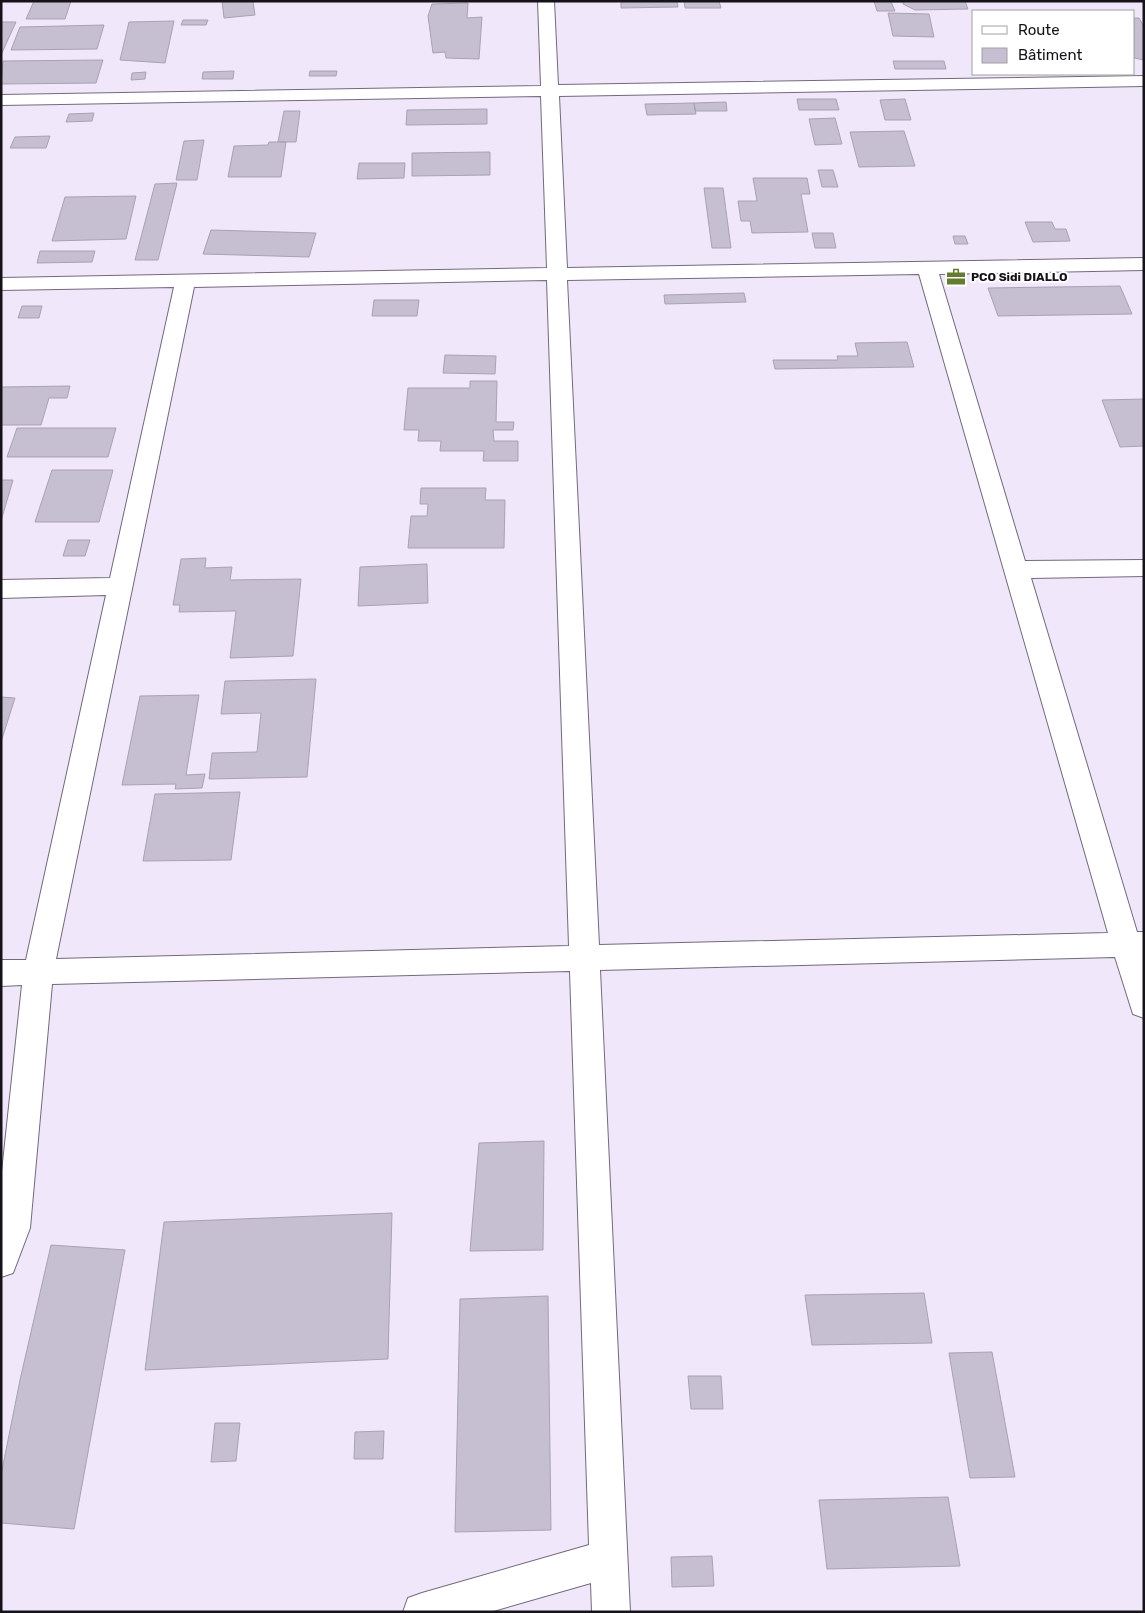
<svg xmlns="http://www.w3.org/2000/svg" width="1145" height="1613" viewBox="0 0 1145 1613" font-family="Rubik,sans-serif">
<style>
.building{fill:#c6bed1;stroke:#a9a1b4}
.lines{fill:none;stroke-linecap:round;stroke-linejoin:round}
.minor-casing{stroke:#726a7b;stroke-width:2}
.minor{fill:#fff;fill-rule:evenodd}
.labels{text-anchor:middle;stroke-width:4;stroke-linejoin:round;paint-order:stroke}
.far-poi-label{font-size:12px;font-weight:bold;fill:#151219;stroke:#fff;text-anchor:start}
</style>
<rect width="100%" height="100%" fill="#f0e7fb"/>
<path class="building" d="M34,1H71L65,19H26Z
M222,1H253L255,15L224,18Z
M621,1H677L678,7L621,8Z
M684,1H719L721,8H685Z
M874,1H965L968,9L915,10L903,4V2H891L895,11H877Z
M468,3L467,18L482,17L479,59L446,58L445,52L433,53L428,16L432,4Z
M888,13L929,14L934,37L893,36Z
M1134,18H1139L1144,27V60L1134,58Z
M183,20H208L206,25H181Z
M174,21L165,63L120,60L129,22Z
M1,22H16L1,55Z
M104,25L97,49L11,50L20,27Z
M103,60L96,83L1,84L3,61Z
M893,61H944L946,69H895Z
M234,71L233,79H202L203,72Z
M310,71H337L336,76H309Z
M146,72L145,79L131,80L132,73Z
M797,99H836L839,110H799Z
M905,99L911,120H885L880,100Z
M726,102L727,111H695L694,103Z
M694,103L696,114L647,115L645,104Z
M487,109V124L406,125L407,110Z
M284,111H300L296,142H278Z
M94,113L92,121L66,122L69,114Z
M835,118L842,144L815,145L809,119Z
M904,131L915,166L859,167L850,132Z
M50,136L46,148H10L15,137Z
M204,140L197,180H176L184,141Z
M269,142H286L281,177H228L234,146L268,145Z
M490,152V175L412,176V153Z
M359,163H405L404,178L357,179Z
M818,170H833L838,187H822Z
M753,178H807L810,194H801L808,232L752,233L750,221H741L738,201H757Z
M177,183L158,260H135L155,184Z
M704,188H723L731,248H712Z
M136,196L126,239L52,241L65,197Z
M1025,222H1052L1055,229H1066L1070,241L1033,242Z
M211,230L316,233L309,257L203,254Z
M812,233H833L836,248H815Z
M953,236H965L968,244H955Z
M40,251H95L92,262L37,263Z
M1120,286L1132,314L998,316L988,288Z
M744,293L746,302L665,304L664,295Z
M374,300H419L417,316H372Z
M22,306H42L39,318H18Z
M907,342L914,367L775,369L773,360H838L837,356H858L855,343Z
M445,355L496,356L495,374L443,373Z
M470,381H497L496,422H514L513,430H493L494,441H518V461H483L484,451H440L441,441H418L419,430H404L408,388H470Z
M70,386L67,398H49L41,425H1V387Z
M1144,399V446L1120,447L1102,400Z
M17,428H116L108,457H7Z
M52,470H113L99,522H35Z
M1,480H13L1,521Z
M421,488H486L485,500H505L504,548H408L411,516H427L428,504H420Z
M68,540H90L85,556H63Z
M206,558L205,568L232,567L230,580L301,579L293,656L230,658L236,611L179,612L180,605H173L181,559Z
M427,564L428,603L358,606L360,567Z
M316,679L307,777L209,779L212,753L257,752L261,713L221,714L225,681Z
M199,695L186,775L205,774L202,788L175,789L176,784L122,785L140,696Z
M1,697L15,698L1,742Z
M240,792L231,860L143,861L155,794Z
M544,1141L543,1250L470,1251L479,1143Z
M392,1213L388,1359L145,1370L164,1222Z
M51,1245L125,1250L74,1529L1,1523V1475L20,1380Z
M924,1293L932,1343L812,1345L805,1295Z
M548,1296L551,1530L455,1532L460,1299Z
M992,1352L1015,1477L970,1478L949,1353Z
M688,1376H721L723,1409H691Z
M215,1423H240L236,1461L211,1462Z
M384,1431L383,1459H354L355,1432Z
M948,1497L960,1566L827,1569L819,1500Z
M712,1556L714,1586L672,1587L671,1557Z"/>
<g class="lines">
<g class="minor-casing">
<path id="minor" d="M538,1H554L558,85L1144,76V86L559,96L567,268L1144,258V270L939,274L1025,561L1144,560V576L1031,578L1137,932H1144V1018L1133,1014L1115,957L600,970L630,1612H592L591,1583L490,1612H403L408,1598L422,1593L589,1545L570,971L52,984L30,1228L13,1273L1,1277V1181L22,985L1,986V960H26L106,595L1,598V580L110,578L174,287L1,290V278L547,268L541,96L1,105V95L541,86ZM919,274L1108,933L599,945L567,280ZM547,280L569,946L56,959L194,287Z"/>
</g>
<use href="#minor" class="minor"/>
</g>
<defs>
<g id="office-bare" transform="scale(1.5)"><path d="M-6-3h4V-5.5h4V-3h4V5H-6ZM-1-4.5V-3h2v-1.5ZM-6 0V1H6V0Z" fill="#637c30" stroke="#fff" stroke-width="2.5" paint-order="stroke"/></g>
</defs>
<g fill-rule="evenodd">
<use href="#office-bare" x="956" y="277"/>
</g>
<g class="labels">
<g class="far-poi-label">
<text x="971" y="281">PCO Sidi DIALLO</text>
</g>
</g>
<rect width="1145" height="1613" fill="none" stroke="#151219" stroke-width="5"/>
<rect x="972" y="10" width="162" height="65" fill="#ffffff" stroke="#a1a0a3"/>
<rect x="982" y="26" width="25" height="8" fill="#ffffff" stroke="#a1a0a3"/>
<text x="1018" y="35" font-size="15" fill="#151219">Route</text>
<rect x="982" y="48" width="25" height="15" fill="#c6bed1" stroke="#a1a0a3"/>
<text x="1018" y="60" font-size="15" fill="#151219">Bâtiment</text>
</svg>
